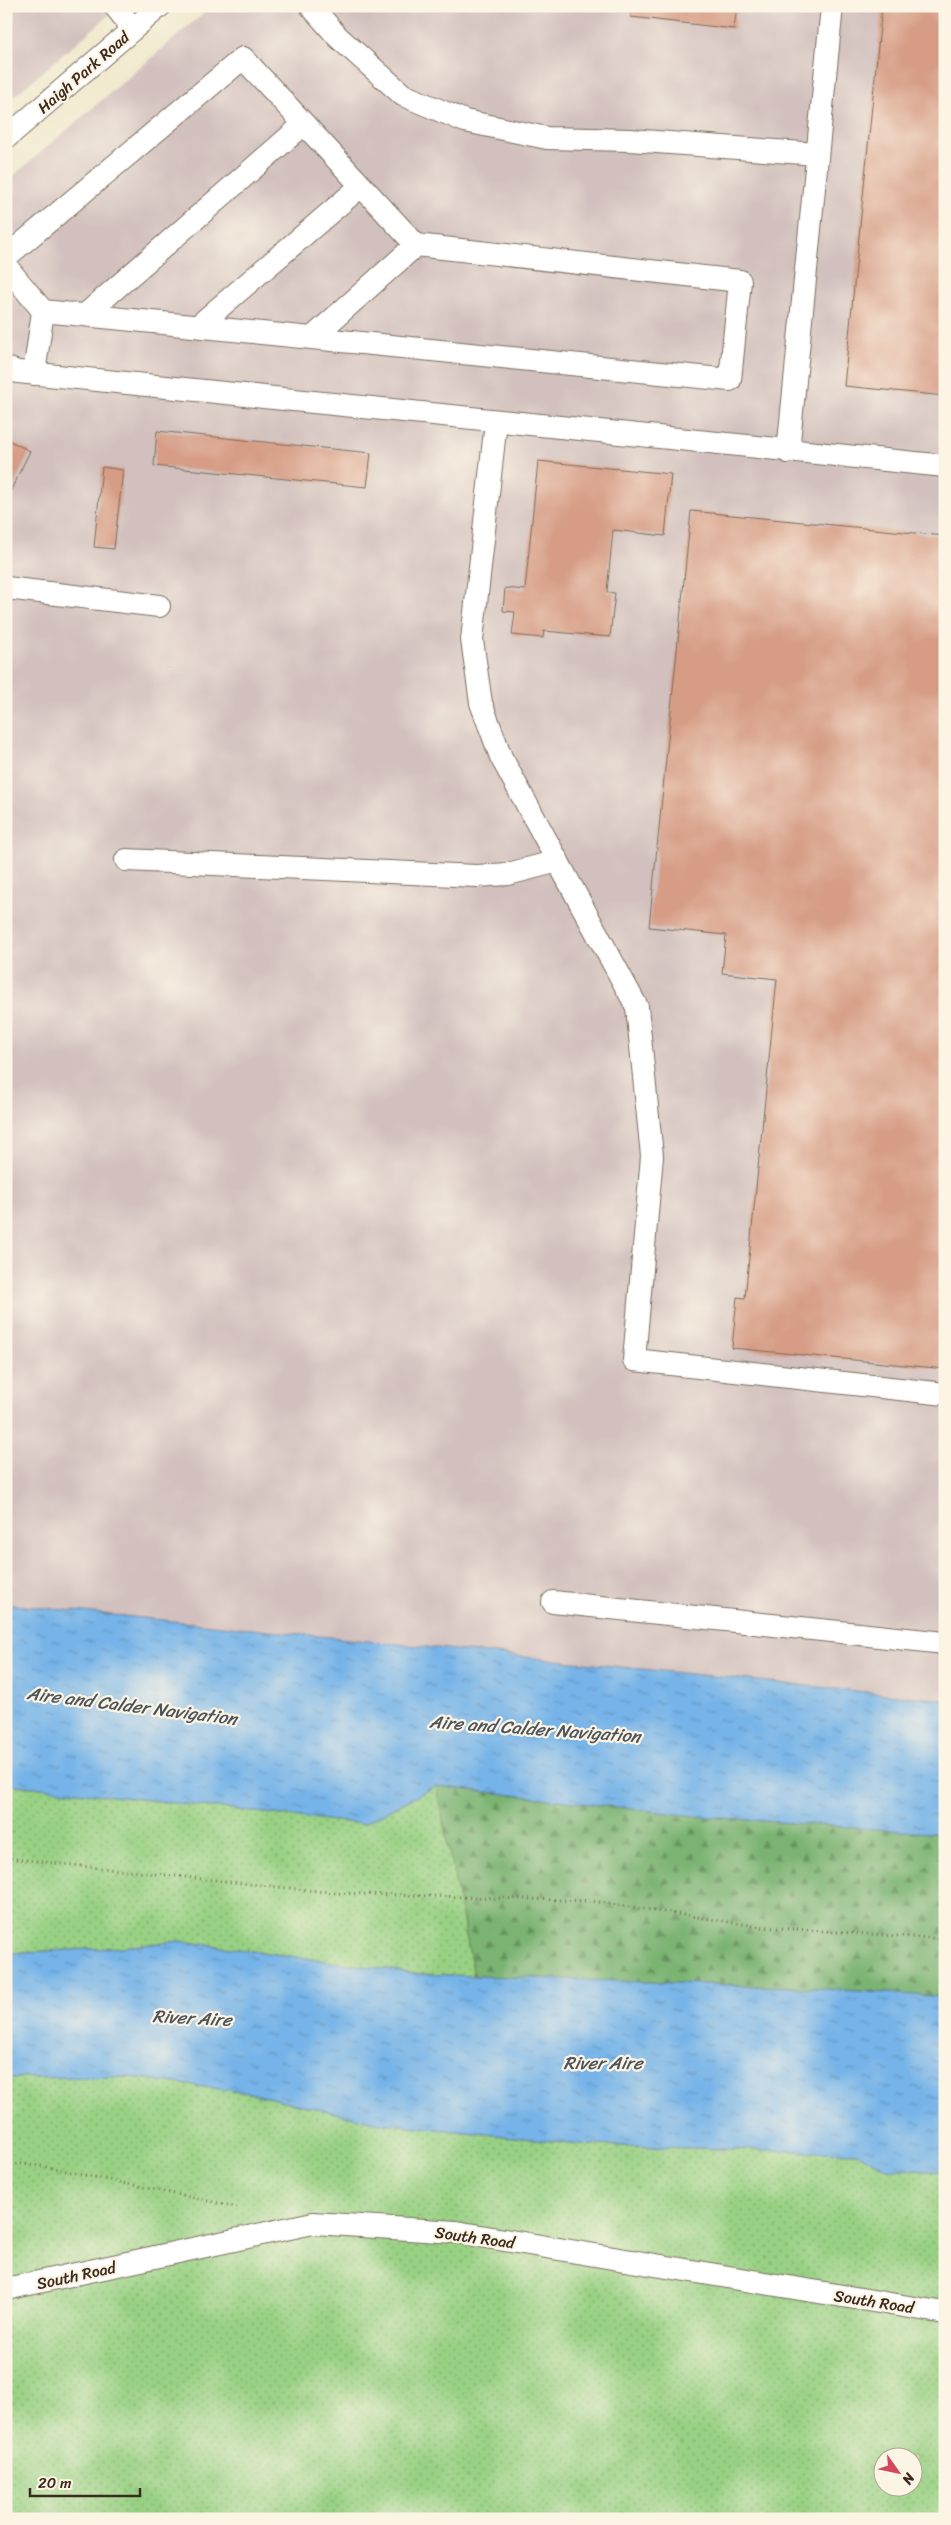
<svg xmlns="http://www.w3.org/2000/svg" width="951" height="2525" viewBox="0 0 951 2525" font-family="Sriracha,sans-serif">
<style>
.industrial{fill:#d1c0bd}
.grass{fill:url(#grass-dots);stroke:#6a7e51;fill-rule:evenodd}
.forest{fill:url(#forest-firs);stroke:#5a6e48}
.water{fill:url(#water-ripples);stroke:#586e83}
.building{fill:#d69c85}
.lines{fill:none;stroke-linecap:round;stroke-linejoin:round}
.service-casing{stroke:#7a6d5b;stroke-width:24}
.path{stroke:#7a6d5b;stroke-width:3;stroke-dasharray:1 4;stroke-linecap:butt}
.service{stroke:#fff;stroke-width:22}
.labels{text-anchor:middle;stroke-width:4.5;stroke-linejoin:round;paint-order:stroke}
.street-label{font-size:16px;fill:#3b2a1e;stroke:#fcf5e5}
.water-label{font-size:18px;font-style:italic;fill:#4c535b;stroke:#fcf5e5}
</style>
<defs>
<pattern id="grass-dots" width="8" height="8" patternUnits="userSpaceOnUse" patternTransform="scale(1.25)"><rect width="8" height="8" fill="#99d184"/><path d="M2 2h.1M6 6h.1" fill="none" stroke="#7eaa6b" stroke-width="1.8" stroke-linecap="round"/></pattern>
<pattern id="forest-firs" width="22" height="20" patternUnits="userSpaceOnUse" patternTransform="scale(1.25)"><rect width="22" height="20" fill="#7ab372"/><path d="M5 1l3.5 6h-7zM16 11l3.5 6h-7z" fill="#65925d"/></pattern>
<pattern id="water-ripples" width="26" height="14" patternUnits="userSpaceOnUse" patternTransform="scale(1.25)"><rect width="26" height="14" fill="#75b3e8"/><path d="M2 4q2-2 4 0t4 0M15 11q2-2 4 0t4 0" fill="none" stroke="#6192bb"/></pattern>
</defs>
<rect width="100%" height="100%" fill="#fcf5e5"/>
<filter id="ink" filterUnits="userSpaceOnUse"><feTurbulence type="fractalNoise" baseFrequency=".02" numOctaves="2"/><feDisplacementMap in="SourceGraphic" scale="10" xChannelSelector="R" yChannelSelector="G"/><feConvolveMatrix kernelMatrix="1 2 1 2 8 2 1 2 1" color-interpolation-filters="sRGB"/></filter>
<filter id="wash" filterUnits="userSpaceOnUse"><feTurbulence type="fractalNoise" baseFrequency=".0096" numOctaves="4" result="noise"/><feDisplacementMap in="SourceGraphic" scale="20" xChannelSelector="R" yChannelSelector="G"/><feGaussianBlur stdDeviation="1.12" result="paint"/><feColorMatrix in="noise" values="0 0 0 0 0 0 0 0 0 0 0 0 0 0 0 0 0 1.4 0 .05"/><feComposite in="paint" operator="in"/></filter>
<g filter="url(#wash)">
<rect width="100%" height="100%" fill="#f0e9cd"/>
<path class="industrial" d="M6,6H120L6,103Z
M212,6H945V1700L6,1604V182Z"/>
<path class="grass" d="M6,1784L363,1824L436,1786L695,1816L945,1834V1997L812,1988L421,1974L180,1941L111,1948L6,1953Z
M131,2077L249,2093L380,2123L590,2145L859,2153L884,2168L945,2172V2519H6V2078ZM884,2458H914V2488H884Z"/>
<path class="forest" d="M436,1786L695,1816L945,1834V1997L812,1988L474,1976Z"/>
<path class="water" d="M6,1604L945,1700V1834L695,1816L436,1786L363,1824L6,1784Z
M180,1941L421,1974L812,1988L945,1997V2172L884,2168L858,2153L590,2145L380,2123L249,2093L131,2077L6,2078V1953L111,1948Z"/>
<g id="blocks">
<path class="building" d="M632,6H737L734,29L631,17Z
M778,6H798L797,10Z
M882,6H945V396L844,386Z
M157,431L371,453L367,487L154,466Z
M6,439L30,451L8,496L6,495Z
M538,461L671,474L665,536L613,530L607,592L615,593L610,637L544,631L543,638L512,635L515,612L503,611L505,588L525,590Z
M102,467L123,470L114,549L94,547Z
M691,511L945,536V1369L732,1348L737,1297L745,1298L777,979L722,973L726,935L649,927Z"/>
</g>
</g>
<g filter="url(#ink)">
<use href="#blocks" fill-opacity="0" stroke="#7a6d5b" stroke-width="1"/>
<g class="lines">
<g class="service-casing">
<path id="service" d="M115,6L133,29
M311,6L338,37L403,95L465,121L547,138L630,140L817,154
M6,138L160,6
M6,257L243,58L416,245L740,281L730,380L43,311L6,266
M85,315L304,124
M198,326L361,186
M312,338L416,245
M6,368L18,372L945,466
M34,374L43,311
M496,421L472,640L481,703L501,757L637,1007L652,1156L634,1360L945,1394
M788,452L832,6
M6,588L159,606
M126,860L477,876L508,874L558,861
M553,1602L945,1643
M6,2289L313,2223L456,2232L945,2313"/>
</g>
<path class="path" d="M6,1858L335,1893L592,1901L762,1927L945,1939
M6,2162L47,2167L237,2207"/>
<use href="#service" class="service"/>
</g>
</g>
<g class="labels">
<g class="street-label">
<text transform="translate(83 72) rotate(-41)" y="6">Haigh Park Road</text>
<text transform="translate(475 2237) rotate(8)" y="6">South Road</text>
<text transform="translate(76 2275) rotate(-12)" y="6">South Road</text>
<text transform="translate(874 2301) rotate(9)" y="6">South Road</text>
</g>
<g class="water-label">
<text transform="translate(132 1706) rotate(7)" y="6">Aire and Calder Navigation</text>
<text transform="translate(535 1729) rotate(4)" y="6">Aire and Calder Navigation</text>
<text transform="translate(192 2018) rotate(3)" y="6">River Aire</text>
<text x="603" y="2069">River Aire</text>
</g>
</g>
<rect width="951" height="2525" fill="none" stroke="#fcf5e5" stroke-width="25"/>
<g transform="translate(898 2472) rotate(123)"><circle r="24" fill="#fcf5e5" stroke="#afa495"/>
<path d="M0-4L9 19L0 12L-9 19Z" fill="#d1495b"/>
<text y="-8" font-size="14" font-weight="bold" text-anchor="middle" fill="#3b2a1e">N</text>
</g>
<path d="M30 2488v8h110v-8" fill="none" stroke="#3b2a1e" stroke-width="2.5"/>
<text x="38" y="2488" font-size="15" fill="#3b2a1e" stroke="#fcf5e5" stroke-width="4" paint-order="stroke">20 m</text>
</svg>
